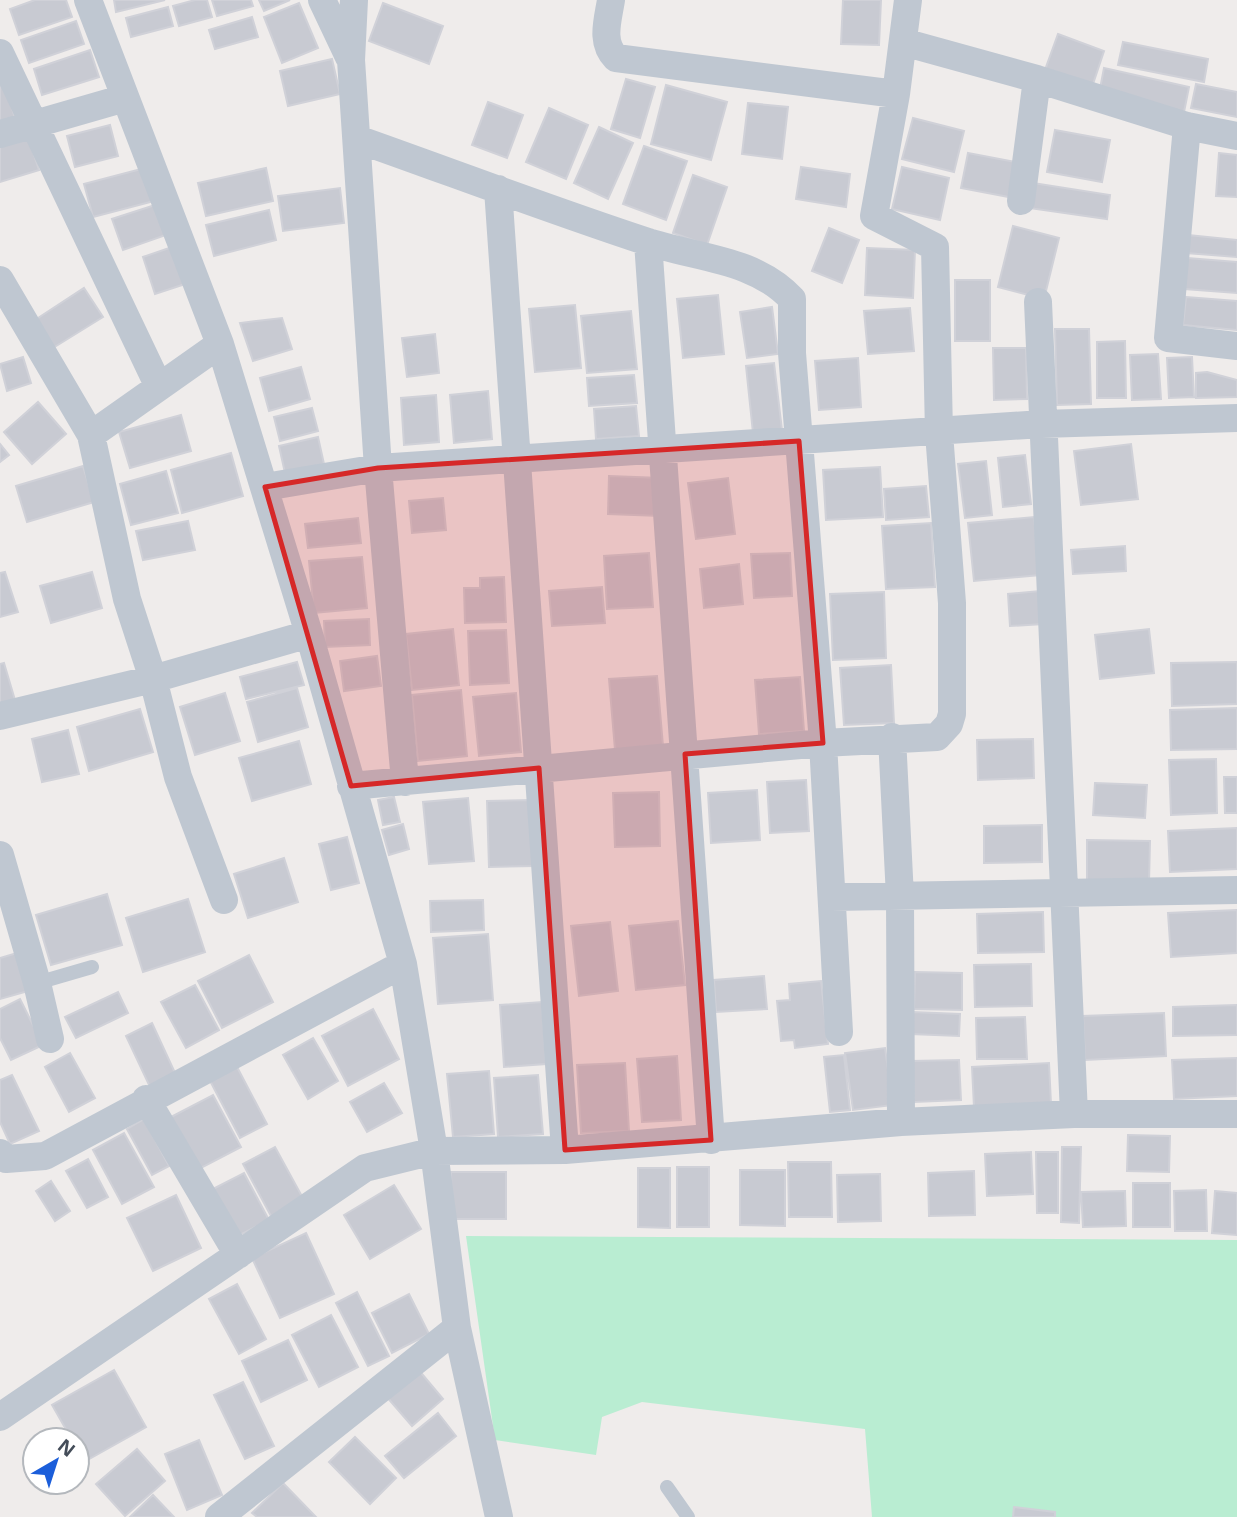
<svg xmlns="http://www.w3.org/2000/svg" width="1237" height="1517" viewBox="0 0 1237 1517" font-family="'Open Sans',sans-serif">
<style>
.green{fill:#b9edd2}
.building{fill:#c8cad2;stroke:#d0d1d8;stroke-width:2}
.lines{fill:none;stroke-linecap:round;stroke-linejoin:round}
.lane{stroke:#bfc7d1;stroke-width:14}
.street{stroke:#bfc7d1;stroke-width:28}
.marked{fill:#d62828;fill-opacity:0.2;stroke:#d62828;stroke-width:5;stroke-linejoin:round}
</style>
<rect width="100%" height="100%" fill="#efeceb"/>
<path class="green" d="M466,1236L1237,1240V1517H872L865,1429L642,1402L602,1417L596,1455L495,1440Z"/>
<path class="building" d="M35,0H66L72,17L19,35L10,9Z
M114,0H165L116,12Z
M195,0H207L212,17L179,26L173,6Z
M212,0H251L253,6L217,16Z
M259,0H290L264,11Z
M843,0H881L879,45L841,44Z
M299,3L318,48L282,63L264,17Z
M383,3L443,26L429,64L369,41Z
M168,7L173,26L131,37L126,18Z
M252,17L258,37L215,49L209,30Z
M76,21L84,44L29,63L21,40Z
M1058,34L1104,51L1092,87L1045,70Z
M1123,42L1208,59L1204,82L1118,65Z
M90,50L99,77L42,95L34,69Z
M332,59L340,94L288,106L280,71Z
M1104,68L1189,87L1184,112L1099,94Z
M626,79L655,87L640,138L611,129Z
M1196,84L1237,92V117L1191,108Z
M5,85L15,118L0,123V86Z
M666,85L727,102L711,160L651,144Z
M488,102L523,115L507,158L472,145Z
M748,103L788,107L782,159L742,154Z
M549,108L588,125L566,179L526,162Z
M913,118L964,131L954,172L902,159Z
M110,125L118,156L75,167L67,136Z
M599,127L633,143L608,199L574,183Z
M1055,130L1110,140L1102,182L1047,172Z
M28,136L39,170L0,182V144Z
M644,146L687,161L666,220L623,204Z
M968,153L1021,163L1014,198L961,188Z
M1219,153L1237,155V197L1216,196Z
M801,167L850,174L846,207L796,199Z
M902,167L949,178L940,220L892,209Z
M145,168L154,201L93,217L84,184Z
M266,168L273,201L206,216L198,183Z
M693,175L727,187L707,245L673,233Z
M1033,183L1110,195L1107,219L1029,208Z
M340,188L344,223L283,231L278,196Z
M155,205L166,235L123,250L112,219Z
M269,210L276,240L214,256L206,225Z
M1013,226L1059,238L1044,299L998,287Z
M829,228L859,240L842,283L812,271Z
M1188,235L1237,240V257L1186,253Z
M172,247L185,284L155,294L143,257Z
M867,248L915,250L913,298L865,295Z
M1187,258L1237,262V293L1185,289Z
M955,280H990V341H955Z
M84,288L103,317L53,348L35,320Z
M718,295L724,354L683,358L677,299Z
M1186,297L1237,301V330L1183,325Z
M575,305L581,368L535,372L529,309Z
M772,307L778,354L747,358L740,312Z
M910,308L914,351L868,354L864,311Z
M631,311L637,369L587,373L581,316Z
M282,318L292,349L253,361L240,323Z
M1055,329H1089L1091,404L1057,405Z
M435,334L439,373L407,377L402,338Z
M1125,341L1126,398H1097V342Z
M993,348H1026L1027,399L994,400Z
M1158,354L1161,399L1132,400L1130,355Z
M23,357L31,383L7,391L0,364Z
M1192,357L1194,397L1169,398L1167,358Z
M858,358L861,407L819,410L815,361Z
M774,363L782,430L753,433L746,366Z
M301,367L310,399L269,411L260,378Z
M1207,372L1237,380V397L1196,398V373Z
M634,375L637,403L589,406L587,378Z
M488,391L492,439L454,443L450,395Z
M436,395L439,442L404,445L401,398Z
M38,402L66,434L32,464L4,432Z
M636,406L639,436L596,439L594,409Z
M312,408L318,431L280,441L274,417Z
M181,415L191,451L130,468L119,432Z
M318,437L324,464L285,473L279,446Z
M0,444L9,455L0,462Z
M1131,444L1138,499L1081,505L1074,451Z
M231,453L243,496L182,513L171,470Z
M1025,455L1031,504L1003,507L998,458Z
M986,461L992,515L965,518L958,464Z
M83,466L94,502L27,522L16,486Z
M880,467L883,517L826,520L823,470Z
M166,471L178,513L131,525L120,484Z
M609,476L661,478L660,516L608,514Z
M728,478L735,534L696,539L688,483Z
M926,486L929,517L886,520L884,489Z
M443,498L446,530L412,533L409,501Z
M1034,517L1040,575L974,581L968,523Z
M358,518L361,543L308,548L305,524Z
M188,521L195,550L143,560L136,531Z
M931,523L935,587L886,589L882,526Z
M1125,546L1126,571L1073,574L1071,550Z
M649,553L653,607L607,609L604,556Z
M790,553L792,596L754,598L751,554Z
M362,557L367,608L314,613L309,561Z
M739,564L743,604L704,608L700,569Z
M5,572L18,612L0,617V573Z
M92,572L102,608L51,623L40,586Z
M504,577L506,622L465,623L464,588H480V578Z
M602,587L605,623L552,626L549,591Z
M1040,591L1043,624L1010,626L1008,594Z
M884,592L886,658L833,660L830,594Z
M369,619L370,645L325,647L324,621Z
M453,629L459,685L412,690L406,634Z
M1149,629L1154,673L1100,679L1095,635Z
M506,630L509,683L470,685L468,631Z
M377,656L381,686L344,691L340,661Z
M297,662L304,685L246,699L240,677Z
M1237,662V704L1172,706L1171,663Z
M4,663L15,700L0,705V664Z
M891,665L894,723L844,725L840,668Z
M657,676L663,746L615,750L609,679Z
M800,677L804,731L759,734L755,680Z
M297,688L308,727L258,742L247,702Z
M461,690L467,756L418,761L412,695Z
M225,693L240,741L195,755L180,707Z
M516,693L521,752L479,756L473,697Z
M1237,708V749L1171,750L1170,710Z
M140,709L153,752L89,771L77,727Z
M68,730L79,774L42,782L32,739Z
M1033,739L1034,778L978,780L977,740Z
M299,741L311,784L252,801L239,758Z
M1216,759L1217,813L1171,815L1169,760Z
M1224,777H1237V813H1225Z
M806,780L809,831L770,833L767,782Z
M1095,783L1147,785L1145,818L1093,815Z
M757,790L760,840L711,843L708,793Z
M659,792L660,846L615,847L613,793Z
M394,797L400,822L383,825L378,800Z
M468,798L474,861L429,864L423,802Z
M532,800L534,866L489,867L487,801Z
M403,824L409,849L389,855L382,830Z
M1042,825V862L984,863V826Z
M1237,828V869L1170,872L1168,831Z
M347,837L359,883L331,890L319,844Z
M1087,840L1150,841L1149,883L1087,882Z
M284,858L298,902L248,918L234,874Z
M107,894L122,945L51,965L36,915Z
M188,899L205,952L143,972L126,918Z
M483,900L484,930L431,932L430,901Z
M1237,910V953L1171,957L1168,913Z
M1043,912L1044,952L978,953L977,914Z
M678,921L685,985L636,990L629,926Z
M610,922L618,991L579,996L571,926Z
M488,934L493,1000L438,1004L433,938Z
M17,953L28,991L0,999V958Z
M249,955L273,1002L222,1028L198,981Z
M1031,964L1032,1006L975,1007L974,965Z
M915,972L962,973V1010L914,1009Z
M764,976L767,1009L716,1012L714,980Z
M821,981L828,1044L795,1048L794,1040L781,1041L777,1001L790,1000L789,984Z
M195,985L219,1030L186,1048L161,1002Z
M118,992L128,1013L76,1038L65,1017Z
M20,999L43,1045L11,1060L0,1038V1009Z
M542,1002L546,1064L504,1067L500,1005Z
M1237,1005V1035L1173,1036V1007Z
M373,1009L399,1059L348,1086L322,1036Z
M912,1012L960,1014L959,1036L911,1034Z
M1164,1013L1166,1056L1085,1060L1083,1016Z
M1025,1017L1027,1059H977L976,1018Z
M152,1023L176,1075L150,1087L126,1036Z
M313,1038L338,1081L308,1099L283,1055Z
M885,1048L893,1105L853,1110L845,1053Z
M70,1053L95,1098L69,1112L45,1067Z
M844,1055L850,1110L830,1112L824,1057Z
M677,1056L681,1120L642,1122L637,1059Z
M1237,1058V1096L1174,1099L1172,1060Z
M959,1060L961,1100L914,1102L912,1061Z
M625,1063L629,1131L581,1133L577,1065Z
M1049,1063L1051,1104L974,1107L972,1067Z
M236,1065L267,1124L240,1138L209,1079Z
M489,1071L494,1134L453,1137L447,1074Z
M12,1075L39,1131L10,1144L0,1122V1080Z
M538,1075L543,1134L498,1137L494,1078Z
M384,1083L402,1113L367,1132L350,1102Z
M213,1095L241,1147L199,1169L171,1117Z
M144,1119L169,1166L152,1175L127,1129Z
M124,1133L154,1187L122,1204L93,1150Z
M1128,1135L1170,1136L1169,1172L1127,1171Z
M275,1147L304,1200L272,1218L243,1164Z
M1062,1147H1081L1079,1223L1061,1222Z
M1031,1152L1033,1194L987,1196L985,1154Z
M1036,1152H1058V1213H1037Z
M88,1159L108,1197L87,1208L66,1171Z
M788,1162H831L832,1217H789Z
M677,1167H709V1227H677Z
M638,1168H670V1228L638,1227Z
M740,1170H785V1226L740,1225Z
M974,1171L975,1215L929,1216L928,1173Z
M451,1172H506V1219H452Z
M244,1173L269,1220L236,1237L211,1190Z
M880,1174L881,1221L838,1222L837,1175Z
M51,1181L70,1211L55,1221L36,1191Z
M1133,1183H1170V1227H1133Z
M394,1185L421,1229L370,1259L344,1215Z
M1206,1190L1207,1231H1175L1174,1191Z
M1125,1191L1126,1226L1083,1227L1081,1192Z
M1215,1191L1237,1193V1235L1212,1233Z
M176,1195L201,1248L153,1271L127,1218Z
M306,1233L334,1294L280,1318L252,1258Z
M237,1284L266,1339L239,1354L209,1299Z
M357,1292L389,1356L368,1366L336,1303Z
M409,1294L429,1334L392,1353L372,1313Z
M331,1315L358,1367L319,1387L292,1335Z
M288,1340L307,1380L261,1402L242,1361Z
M417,1368L443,1399L412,1426L386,1396Z
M114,1370L146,1427L84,1462L77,1449V1440H72L52,1405Z
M243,1382L274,1446L245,1459L214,1395Z
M438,1413L456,1436L404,1478L385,1456Z
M355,1437L396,1478L370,1504L329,1462Z
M199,1440L222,1495L187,1510L165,1454Z
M137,1449L165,1481L125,1516L96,1484Z
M283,1483L316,1517H257L252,1513Z
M153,1495L174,1517H130Z
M1014,1507L1055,1512V1517H1013Z"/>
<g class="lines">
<path class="lane" d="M37,983L92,967
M667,1487L688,1517"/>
<path class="street" d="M88,0L220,344L309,634L403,964L434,1151L457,1328L499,1517
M322,0L349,57
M354,0L351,60L378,468L405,782
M611,0C608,20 600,42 616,58L896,94
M903,42L1037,79
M0,53L159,387
M1187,126L1168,338L1237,346
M0,134L125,98
M498,189L565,1150
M1021,201L1037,79L1187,126L1237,136
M648,242L711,1140
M0,280L91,435L127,599L153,679L178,777L224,900
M1038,302L1074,1114
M91,435L220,344
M265,487L378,468L453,463L1042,424L1237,418
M0,716L153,679L309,634
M892,737L900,897L901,1122
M351,786L823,743L792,353V299C754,258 695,258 645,241C548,209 453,173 357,139
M0,855L37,983L50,1039
M832,897L1237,890
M839,1032L823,743L937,737L949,724L952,714V603L939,433L935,247L874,216L896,94L908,0
M146,1099L238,1255
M0,1153L6,1159L45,1156L403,964
M0,1417L365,1168L434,1151L565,1150L901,1122L1074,1114H1237
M219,1517L457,1328"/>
</g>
<path class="marked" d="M799,441L823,743L685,754L711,1140L565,1150L539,768L351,786L265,487L378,468Z"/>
<g transform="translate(56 1461) rotate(39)"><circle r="33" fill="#ffffff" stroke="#b4b8bd" stroke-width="2"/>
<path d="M0-5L12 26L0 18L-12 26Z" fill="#1b5eda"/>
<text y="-10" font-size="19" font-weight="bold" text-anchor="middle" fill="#444d59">N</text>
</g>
</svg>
